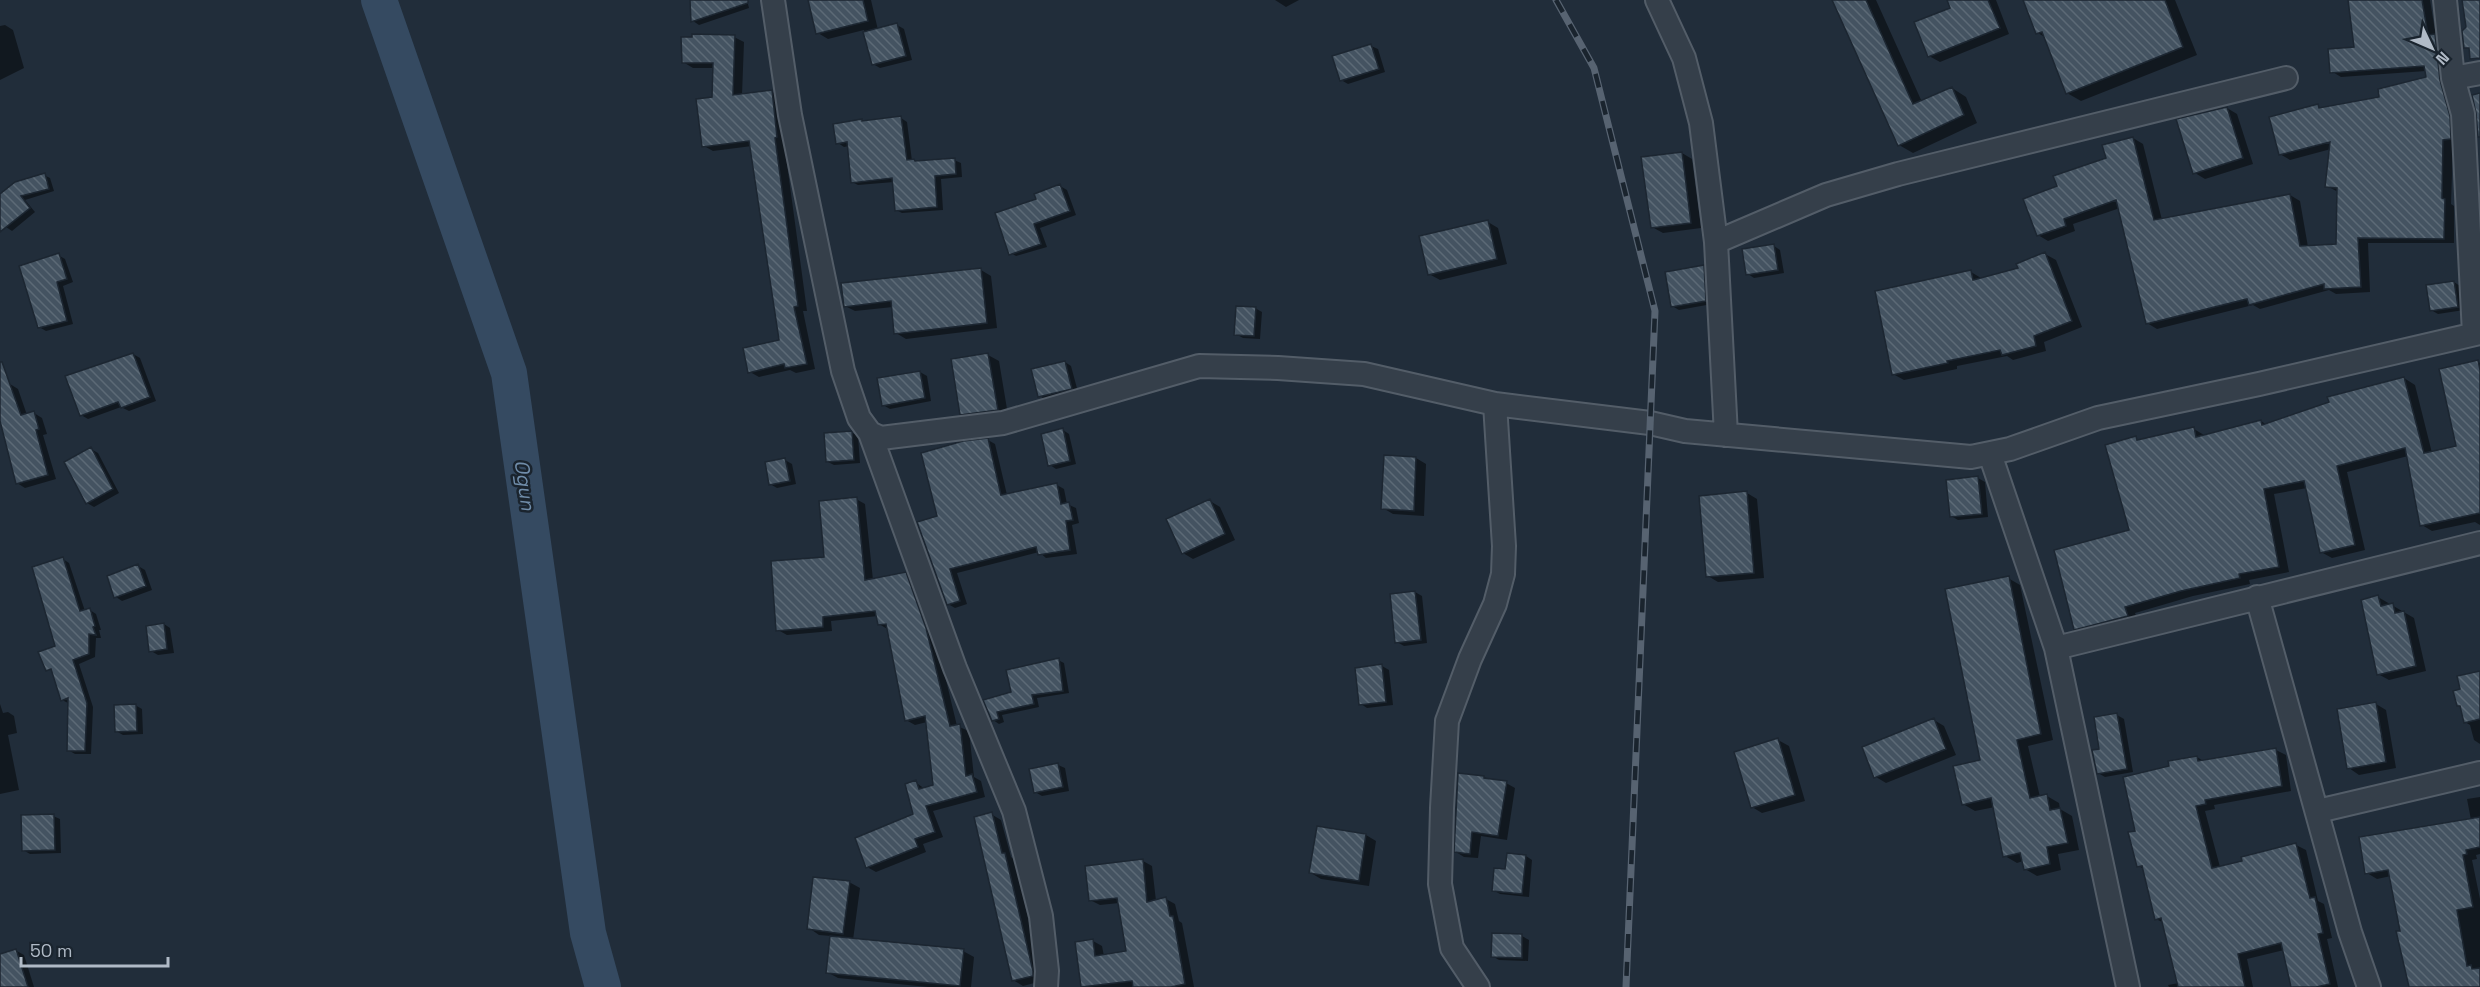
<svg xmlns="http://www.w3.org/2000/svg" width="2480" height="987" viewBox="0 0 2480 987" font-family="'Space Grotesk',sans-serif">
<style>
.shadow{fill:#0007}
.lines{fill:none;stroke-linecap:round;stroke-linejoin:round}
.river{stroke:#354a61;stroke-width:36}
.building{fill:url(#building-back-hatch);stroke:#1c2631;stroke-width:1.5}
.street-casing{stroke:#535d68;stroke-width:26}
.street{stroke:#353f4a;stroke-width:22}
.rail-casing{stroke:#576371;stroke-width:7}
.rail{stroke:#1a242e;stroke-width:4.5;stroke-dasharray:14;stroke-linecap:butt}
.labels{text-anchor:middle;stroke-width:5;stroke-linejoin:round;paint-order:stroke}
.water-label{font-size:20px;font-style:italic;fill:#708daa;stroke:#1a242e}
</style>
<defs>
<pattern id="building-back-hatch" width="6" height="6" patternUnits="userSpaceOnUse" patternTransform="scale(1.5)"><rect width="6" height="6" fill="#445361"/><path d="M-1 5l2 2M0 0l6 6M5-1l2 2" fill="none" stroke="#5c6a76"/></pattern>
</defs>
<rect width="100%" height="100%" fill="#212d3a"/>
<path class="shadow" d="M692,0H747L749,8L699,25L693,21Z
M810,0H871L878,30L897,25L904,29L912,60L880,68L873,64L864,30L828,39L818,33Z
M1275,0H1299L1286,7Z
M1834,0H1876L1922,102L1952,88L1966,97L1977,123L1913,153L1899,145Z
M1949,0H1996L2009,34L1940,62L1929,56L1952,8Z
M2032,0H2175L2197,55L2081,101L2067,93L2046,38L2038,33Z
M2349,0H2430L2436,37L2444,42L2460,144L2453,145L2451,204L2454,206V243H2368L2370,292L2336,294L2329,290L2260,309L2253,305L2157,329L2147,323L2120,208L2073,224L2075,231L2048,241L2038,235L2059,187L2107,159L2133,138L2143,144L2162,220L2290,195L2300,201L2308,247L2338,246V192L2327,186L2331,149L2290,160L2280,154L2318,106L2323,109L2381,98L2428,78L2426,71L2341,77L2331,71L2356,48Z
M5,25L13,30L24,68L0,80V26Z
M734,37L744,42L742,95L771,91L781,97L786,142H784L807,311H803L815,369L796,373L790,370L759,377L750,372L781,341L752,146L713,151L704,146L713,99L714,68H693L683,62Z
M1371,46L1378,49L1385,72L1348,84L1341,80Z
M2227,108L2237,114L2253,164L2205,179L2195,173Z
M901,118L907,122L912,161L918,163L954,160L961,163L962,177L941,179L943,210L902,213L896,210L894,182L858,185L852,182L849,146L844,147L838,143L861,121L864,122Z
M1682,153L1692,159L1701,228L1663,233L1652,227Z
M44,175L50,178L54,191L25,200L35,212L12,231L6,227L0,220V196Z
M1060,186L1067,190L1076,215L1040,228L1047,247L1016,256L1009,252Z
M1488,222L1498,228L1507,264L1440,280L1429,274Z
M1774,246L1780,250L1784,273L1754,278L1748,274Z
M2045,254L2056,260L2082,327L2044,342L2046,351L2013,360L2007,356L1957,366V369L1904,380L1893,374L1971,272L1981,278L2020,269Z
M58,255L65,259L73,282L63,286L73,324L46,331L39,327Z
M1703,267L1710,270L1712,304L1679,310L1672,306Z
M981,270L991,276L997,328L906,339L896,333L893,307L855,311L845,306Z
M2454,282L2460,286L2464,310L2438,314L2431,310Z
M1255,308L1262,312L1260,339L1243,338L1236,334Z
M133,354L140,358L156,401L129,411L121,407L88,419L81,415Z
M988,355L999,361L1008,415L972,420L962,414Z
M1065,362L1071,366L1078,392L1046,400L1040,396Z
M2478,362L2480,363V525L2475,522L2432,531L2422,525L2408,456L2347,472L2365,550L2332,558L2321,552L2307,488L2274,494L2289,572L2249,580L2250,584L2193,596L2135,613L2138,622L2086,635L2075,629L2131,531L2135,438L2140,441L2194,429L2204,435L2261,421L2267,425L2404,378L2415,385L2432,453L2458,447Z
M920,372L927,376L931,401L890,409L883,405Z
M10,384L18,389L27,415L34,413L42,418L47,434L43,435L56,479L25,488L17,483L0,420V387Z
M1063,430L1069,434L1076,464L1056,469L1050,465Z
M851,432L858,436L860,463L834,465L828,462Z
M988,440L995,444L1007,495L1057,485L1064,489L1067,504L1076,508L1079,523L1072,525L1077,554L1046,558L1039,552L957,573L967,604L955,608L948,604L938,517Z
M91,449L98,453L119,493L94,507L87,503Z
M1416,458L1426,464L1424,516L1393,514L1383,508Z
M785,460L792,464L796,484L777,488L770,484Z
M1978,478L1985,482L1988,517L1958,520L1951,516Z
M1747,493L1757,499L1764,578L1718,582L1708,576Z
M856,499L865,504L873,580L906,574L915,579L935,634L957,726L969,731L974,777L981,781L985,797L933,811L943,837L923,844L926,852L876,872L867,867L915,815V782L925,789L934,786L927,722L915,725L906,720L889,630L879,624L878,616L831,621L832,631L787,635L778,630L826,558Z
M1210,501L1220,507L1235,540L1193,559L1183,553Z
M63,559L69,563L85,611L90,610L96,614L101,630H99L101,638H96L95,657L79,664L93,707L91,754H75L68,750L70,704L62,700L53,671L46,667L56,647Z
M138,566L145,570L152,590L122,601L116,597Z
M2008,578L2020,585L2053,740L2028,746L2040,797L2047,796L2059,803L2060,809L2072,816L2079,850L2058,854L2061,870L2037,876L2025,869L2023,861L2017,863L2005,856L1995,807L1975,811L1963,804L1982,761Z
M1415,592L1422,596L1427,643L1404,646L1397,642L1392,595Z
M2378,597L2414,618L2426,671L2389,680L2378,674Z
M164,624L170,628L174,653L158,655L151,651Z
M1058,660L1064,663L1069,693L1037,698L1039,707L1002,715L1004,722L999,724L993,720L985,701L1012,693Z
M1382,666L1389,670L1393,705L1367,708L1361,704Z
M2480,672V744L2474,740L2470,725L2465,722L2462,708L2458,705L2462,690Z
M0,704L3,713L8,712L14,716L17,733L8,735L19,790L0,794Z
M2376,704L2386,710L2396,768L2359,775L2349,768Z
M135,705L142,709L143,734L123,735L116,731Z
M2117,715L2124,719L2133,772L2105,777L2098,773L2101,750Z
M1934,720L1944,726L1956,755L1886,783L1876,777Z
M1778,740L1789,746L1805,801L1762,813L1752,807Z
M2276,750L2286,755L2291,791L2214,805L2215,809L2205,811L2220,867L2296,845L2306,850L2318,901L2324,904L2332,938L2327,939L2338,987H2293L2284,950L2247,959L2253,987H2169L2168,985L2179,983L2164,923L2156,919L2145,870L2139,866L2137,832L2171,767L2197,757L2205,762Z
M1058,765L1065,768L1069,791L1042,796L1035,792Z
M1483,777L1506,783L1515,788L1507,840L1481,836L1478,858L1464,857L1456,852Z
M2480,797V854L2476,855L2477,859L2472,860L2480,899V987H2415L2391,876L2377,879L2367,873L2471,820L2467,799Z
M991,814L1001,820L1011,857L1015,860L1042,981L1023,986L1013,980Z
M53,816L60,819L61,853L30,854L23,850Z
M1318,828L1366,835L1376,841L1369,886L1321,879L1311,873Z
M1526,856L1532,860L1529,897L1500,894L1493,890L1506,870Z
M1143,861L1152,866L1156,901L1166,899L1175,904L1179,921L1182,923L1194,987H1084L1082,986L1093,941L1102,946L1104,956L1128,952L1119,903L1100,905L1090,900Z
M849,882L860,888L853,940L963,951L974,957L971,987H928L838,978L827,972L831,936L819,935L809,928Z
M1522,936L1529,940L1528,961L1499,960L1492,956Z
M15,950L24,955L34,987H0V955Z"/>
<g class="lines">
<path class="river" d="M379,0L509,373L588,933L603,987"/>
</g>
<path class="building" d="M690,0H748V3L691,22Z
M808,0H863L868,21L816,34Z
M1832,0H1866L1913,104L1952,87L1964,115L1898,146Z
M1947,0H1988L2000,28L1928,57L1914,22L1950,8Z
M2023,0H2165L2183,47L2066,94L2042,32L2036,34Z
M2348,0H2422L2428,35L2435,34L2440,80L2450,116L2451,139L2443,140L2442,198L2445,199L2444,239L2358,238L2361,287L2324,289V284L2249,305L2247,299L2146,324L2116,200L2064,219L2066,226L2037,236L2023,199L2057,186L2053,176L2106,158L2102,145L2133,137L2154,220L2290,194L2300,246L2336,244L2337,188L2325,187L2330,142L2279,155L2269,117L2318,104L2319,108L2379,97L2378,89L2426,77L2424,66L2330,73L2328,49L2354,47Z
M2462,0H2480V58L2470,59L2469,48H2464L2462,31L2466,27Z
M897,23L906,56L872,65L863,32Z
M692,34L735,35L733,95L772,90L777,137L775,138L798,306L794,307L807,364L785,368L784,364L748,373L743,348L779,340L749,141L702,147L696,99L712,97L713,63H682L681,37H692Z
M1371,44L1379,69L1340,81L1332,56Z
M2480,93V137H2478L2476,113L2472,95Z
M2227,107L2243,158L2193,174L2176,119Z
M901,116L907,160L914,159L915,161L955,158L956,174L935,176L937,207L895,211L892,178L851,183L847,142L836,144L833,124L862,119V121Z
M1682,152L1691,223L1651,228L1641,157Z
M45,173L49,189L21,196L30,208L0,232V194L15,182Z
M1060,184L1070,211L1034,224L1041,244L1009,255L995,213L1036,199L1034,194Z
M1488,220L1497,259L1428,275L1419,236Z
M1774,244L1778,270L1746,275L1742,249Z
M2045,252L2072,321L2034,336L2036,346L2002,355L2000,350L1947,361L1948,363L1892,375L1875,291L1971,270L1973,280L2018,268L2016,264Z
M59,253L67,279L57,282L67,321L38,328L19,266Z
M1704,265L1706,301L1671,307L1665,272Z
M981,268L987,323L894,334L891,301L844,307L841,283Z
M2454,281L2458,307L2430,311L2426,285Z
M1236,306L1256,307L1254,336L1234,335Z
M133,353L150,397L121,408L118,402L80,416L65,376Z
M988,353L998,410L960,415L951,359Z
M2478,360L2480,370V513L2420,526L2405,448L2337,466L2355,545L2320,553L2304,481L2264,489L2279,567L2239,574L2240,578L2181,591L2125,607L2128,616L2074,630L2054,550L2129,530L2105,445L2136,436L2137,440L2194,427L2196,437L2261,420L2262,425L2329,402L2327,397L2404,377L2424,453L2456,446L2439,369Z
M1065,361L1072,389L1038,397L1031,369Z
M0,362H2L21,415L34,411L39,429L36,430L48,475L16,484L0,421Z
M920,371L925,398L882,406L877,378Z
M1063,428L1070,461L1048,466L1041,434Z
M852,431L854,460L826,462L824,433Z
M988,438L1001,495L1057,483L1061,504L1069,502L1073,520L1066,521L1070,550L1038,555L1036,547L950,569L960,601L947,605L917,522L937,516L921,453L963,441Z
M91,447L113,489L86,504L64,462Z
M1384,455L1416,457L1414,511L1381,509Z
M785,458L790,481L769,485L765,462Z
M1978,476L1982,514L1950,517L1946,480Z
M1747,491L1754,573L1706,577L1699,496Z
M857,497L865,580L906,572L926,628L950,726L960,724L966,776L972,774L977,792L926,806L935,832L915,839L918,847L866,868L855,838L913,814L905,784L916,780L919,789L933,785L925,716L905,721L886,624L878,625L875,611L823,617V627L776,631L771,561L824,557L819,501Z
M1210,499L1225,534L1182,554L1166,519Z
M63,557L80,611L90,608L95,626L93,627L96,635L89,634V654L73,660L87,703L85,751H67L68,698L61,701L51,669L46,671L38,652L55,646L32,567Z
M138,564L146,586L114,598L107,576Z
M2009,576L2041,734L2017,740L2030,798L2047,794L2050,810L2060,808L2068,843L2047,847L2050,864L2024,870L2020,853L2003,857L1991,798L1962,805L1953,766L1980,760L1945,589Z
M1415,591L1421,640L1395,643L1390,594Z
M2378,595L2381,606L2393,603L2395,613L2404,611L2416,666L2377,675L2361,600Z
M164,623L167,649L149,652L146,626Z
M1059,658L1063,691L1032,695L1034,704L997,712L999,719L992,721L983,700L1011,692L1006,670Z
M1382,664L1386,702L1359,705L1355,668Z
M2480,671V719L2464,723L2460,706H2457L2453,691L2460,689L2457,676Z
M2376,702L2386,762L2347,769L2337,709Z
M136,704L137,731L115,732L114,705Z
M2117,713L2127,769L2097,774L2092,750L2099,749L2094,717Z
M1934,718L1946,749L1874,778L1862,747Z
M1778,738L1795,795L1751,808L1734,752Z
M2276,748L2282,786L2205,800L2206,804L2196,806L2212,868L2242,861L2241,857L2296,843L2310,898L2315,897L2323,933L2318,934L2330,984L2316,987H2291L2281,943L2238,954L2245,987H2178L2161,918L2155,920L2142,866L2137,867L2128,832L2135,831L2123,777L2169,766L2168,761L2197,756L2198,761Z
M1058,763L1063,787L1034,793L1029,769Z
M1458,773L1484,776V778L1507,781L1498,836L1472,832L1470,854L1454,852Z
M992,812L1002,853H1005L1033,971V976L1012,981L974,817Z
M54,814L55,850L22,851L21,815Z
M2480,817V847L2466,850L2467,854L2463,855L2473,907L2457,910L2467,966L2471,965L2472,969L2480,968V987H2409L2396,931H2400L2388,870L2365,874L2359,837Z
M1317,826L1366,834L1359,881L1309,873Z
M1507,853L1526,855L1522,894L1492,891L1494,868L1505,869Z
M1143,859L1147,902L1166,897L1170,916H1173L1185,984L1171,987H1133L1132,981L1081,987L1075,942L1093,939L1095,956L1126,951L1117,898L1089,901L1085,866Z
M813,877L850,881L843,934L807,929Z
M1492,933L1522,934V958L1491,957Z
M830,936L964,949L960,986L826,973Z
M16,949L28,987H0V954Z"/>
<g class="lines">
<g class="street-casing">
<path id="street" d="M773,0L790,115L843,371L859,418L870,433L881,438L1003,423L1199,366L1278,368L1364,374L1495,404L1650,423L1685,431L1971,457L2010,449L2098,418L2259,384L2480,333
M1657,0L1684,58L1701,123L1716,242L1726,435
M2445,0L2453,78L2463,114L2474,334
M2453,78L2480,73
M1716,242L1826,195L1898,174L2286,78
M870,433L955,668L1014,811L1041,916L1047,971L1046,987
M1990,454L2056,648L2128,987
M2257,597L2350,932L2369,987
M2056,648L2480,543
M2318,811L2480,773
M1478,987L1452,948L1440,884L1442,808L1447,721L1470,659L1495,604L1503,574L1504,546L1495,404"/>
</g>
<use href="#street" class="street"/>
<g class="rail-casing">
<path id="rail" d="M1556,0L1594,68L1655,311L1626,987"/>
</g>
<use href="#rail" class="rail"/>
</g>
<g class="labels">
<g class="water-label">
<text transform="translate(525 485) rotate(82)" y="7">Ogun</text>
</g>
</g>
<g transform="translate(2432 48) rotate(134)" stroke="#1a242e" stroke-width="4.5" paint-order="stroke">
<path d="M0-4.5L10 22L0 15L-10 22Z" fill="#b0bac6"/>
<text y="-9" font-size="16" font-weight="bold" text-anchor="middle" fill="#b0bac6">N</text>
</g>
<path d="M21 957v9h147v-9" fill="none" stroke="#b0bac6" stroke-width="3"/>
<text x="30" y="957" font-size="18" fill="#b0bac6" stroke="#1a242e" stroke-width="4.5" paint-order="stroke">50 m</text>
</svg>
